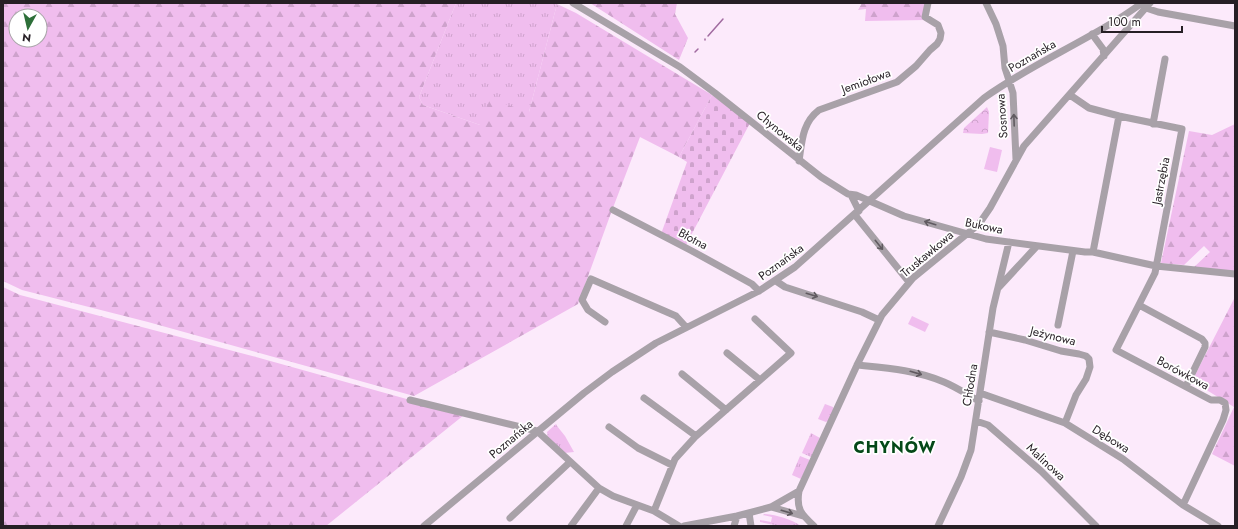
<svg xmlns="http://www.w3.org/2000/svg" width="1238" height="529" viewBox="0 0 1238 529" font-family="Jost,sans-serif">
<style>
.grass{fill:url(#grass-tufts)}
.forest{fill:url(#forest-firs);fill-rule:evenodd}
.cemetery{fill:url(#cemetery-stones)}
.park{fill:url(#park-crowns)}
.pitch{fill:#f0bdee}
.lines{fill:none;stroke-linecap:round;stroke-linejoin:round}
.stream{stroke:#a16ba0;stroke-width:1.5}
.minor{stroke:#a8a1a8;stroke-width:7}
.oneway{stroke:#605a60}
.labels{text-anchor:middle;stroke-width:3.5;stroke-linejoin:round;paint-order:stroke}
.street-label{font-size:12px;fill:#261f25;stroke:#fff}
.district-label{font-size:16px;font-weight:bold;letter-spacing:1px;fill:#044818;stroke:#fff}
</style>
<defs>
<pattern id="grass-tufts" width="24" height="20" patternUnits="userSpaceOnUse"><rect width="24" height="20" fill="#f0bdee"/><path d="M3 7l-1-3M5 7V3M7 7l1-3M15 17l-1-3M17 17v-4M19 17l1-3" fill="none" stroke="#cea2cc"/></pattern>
<pattern id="forest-firs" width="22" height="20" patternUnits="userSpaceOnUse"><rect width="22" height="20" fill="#f0bdee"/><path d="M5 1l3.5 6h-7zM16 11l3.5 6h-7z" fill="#cea2cc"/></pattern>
<pattern id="cemetery-stones" width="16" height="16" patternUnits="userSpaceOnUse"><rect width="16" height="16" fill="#f0bdee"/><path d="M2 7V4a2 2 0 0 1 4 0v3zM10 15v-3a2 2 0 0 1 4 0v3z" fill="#cea2cc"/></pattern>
<pattern id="park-crowns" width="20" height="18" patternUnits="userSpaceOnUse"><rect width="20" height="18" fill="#f0bdee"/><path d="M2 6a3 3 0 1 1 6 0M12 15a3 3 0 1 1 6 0" fill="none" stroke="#cea2cc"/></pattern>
</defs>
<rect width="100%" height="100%" fill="#fceafb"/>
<path class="grass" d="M456,3H555L557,4L529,112L480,125L423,105L419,97Z
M825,404L833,407L834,409L828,421L826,422L818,419Z
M556,424L557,426L565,436L574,452L564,453L548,438L547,432Z
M811,433L820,438L811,457L802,453Z
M800,456L810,460L801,479L792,475Z
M765,514C777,515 791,519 801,526H779L760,522V520L771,522L772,517L763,515Z"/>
<path class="forest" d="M3,3H456L419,97L423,105L480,125L490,99L529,112L557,4L576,13L712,95L679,157L640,137L611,213L578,304L414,396L148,322L22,290L3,281ZM16,16H40V40H16Z
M590,3H677L675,14L688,38L679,60Z
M862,3H928L925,20L865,21L866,9L858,10Z
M1235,124V274L1192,269L1210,252L1204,246L1184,265L1161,263L1189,131L1212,135Z
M3,287L20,295L256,357L464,415L326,526H3Z
M1235,297V466L1212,454L1234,407L1192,381Z"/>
<path class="cemetery" d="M712,95L750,123L686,245L661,234L687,162L679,157Z"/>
<path class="park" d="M987,107L989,112L988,133L982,134L963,133L964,128Z"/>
<path class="pitch" d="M990,147L1002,150L997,172L984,169Z
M912,316L929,324L925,332L908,324Z"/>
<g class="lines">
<path class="stream" d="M708,36L723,19
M705,40V39
M695,52L698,49"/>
<path class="minor" d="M573,3L680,67L715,93L821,177L848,194L856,195L904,216L986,239L1085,252H1093L1156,266L1235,274
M986,3L996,24L1003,46L1005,68L1013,93L1016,159
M1146,8L1158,12L1235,26
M1092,34L1103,49L1104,56
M1070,95L1089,108L1119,116L1182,129L1155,273L1116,350L1211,400H1220L1225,403L1226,410L1223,420L1183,505
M1153,124L1165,59
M799,161C802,142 802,123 819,110L897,82L916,66L930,50L937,44L940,39L941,33L938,25L925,17L928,3
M851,195L859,211
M613,210L692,251L752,284L759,291
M855,215L909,282
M1093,252L1119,116
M776,281L785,287L862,312L879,320
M999,287L1037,246
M1139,305L1202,339L1205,343V347L1186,386
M605,322L588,310L582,300L591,279L676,316L686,327
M1058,325L1073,251
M989,332L1025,340L1061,351L1079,354L1086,356L1089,359L1090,367L1086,379L1076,395L1065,423
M727,353L760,380
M857,365C887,368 916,370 944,382C956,387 968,395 979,401
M682,374L726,410
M980,393L1065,423L1123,459L1183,505L1218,526
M644,398L696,436
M410,400L537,431L599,488L613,496L654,511L679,526
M976,421L988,425L1041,471L1096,526
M609,427L638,448L672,465
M771,507L803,516
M654,511L675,459L696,436L791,353L755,319
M749,513L751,526
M510,518L570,462
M424,526L584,393L612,372L656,343L759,291L795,267L984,98C1034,62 1093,39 1142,3
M571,526L599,488
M626,526L637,505
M684,526L737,516L771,507L799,491
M734,526L737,516
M814,526C801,514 796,509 799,491L858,363L882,315L913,278L979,224L990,208L1024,146L1150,3
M938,526L961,477L971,450L993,308L1009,242"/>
</g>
<defs><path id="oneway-shaft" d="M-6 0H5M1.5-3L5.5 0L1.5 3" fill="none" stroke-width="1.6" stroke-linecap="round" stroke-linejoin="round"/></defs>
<g class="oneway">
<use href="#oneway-shaft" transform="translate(1014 120) rotate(-92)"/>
<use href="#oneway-shaft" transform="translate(930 223) rotate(-163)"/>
<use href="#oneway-shaft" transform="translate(879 245) rotate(51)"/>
<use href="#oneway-shaft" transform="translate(812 295) rotate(17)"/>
<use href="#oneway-shaft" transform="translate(916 373) rotate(16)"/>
<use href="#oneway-shaft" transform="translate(787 512) rotate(16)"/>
</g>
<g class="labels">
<g class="street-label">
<text transform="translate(1032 56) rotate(-30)" y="4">Poznańska</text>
<text transform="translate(866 81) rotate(-20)" y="4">Jemiołowa</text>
<text transform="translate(1002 116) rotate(-94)" y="4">Sosnowa</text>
<text transform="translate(780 131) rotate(39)" y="4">Chynowska</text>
<text transform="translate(1161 181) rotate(-79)" y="4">Jastrzębia</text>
<text transform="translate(984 226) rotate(12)" y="4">Bukowa</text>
<text transform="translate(693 239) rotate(28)" y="4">Błotna</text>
<text transform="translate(927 254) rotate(-40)" y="4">Truskawkowa</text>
<text transform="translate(781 262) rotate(-36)" y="4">Poznańska</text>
<text transform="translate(1053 336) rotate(14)" y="4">Jeżynowa</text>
<text transform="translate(1183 373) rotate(28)" y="4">Borówkowa</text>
<text transform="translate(970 385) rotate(-81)" y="4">Chłodna</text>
<text transform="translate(511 439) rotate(-40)" y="4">Poznańska</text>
<text transform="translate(1111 439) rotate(32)" y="4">Dębowa</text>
<text transform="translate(1046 462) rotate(43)" y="4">Malinowa</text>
</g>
<g class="district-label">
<text x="895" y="453">CHYNÓW</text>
</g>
</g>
<rect width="1238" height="529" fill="none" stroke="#261f25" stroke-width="8"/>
<g transform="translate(28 28) rotate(188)"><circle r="19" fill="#ffffff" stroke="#a8a5a8"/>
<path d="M0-3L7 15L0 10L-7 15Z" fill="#2d6f39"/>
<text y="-6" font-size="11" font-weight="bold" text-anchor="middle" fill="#261f25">N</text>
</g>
<path d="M1102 26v6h80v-6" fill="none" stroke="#261f25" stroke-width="2"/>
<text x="1108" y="26" font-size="12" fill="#261f25" stroke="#ffffff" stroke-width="3" paint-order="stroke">100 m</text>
</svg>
